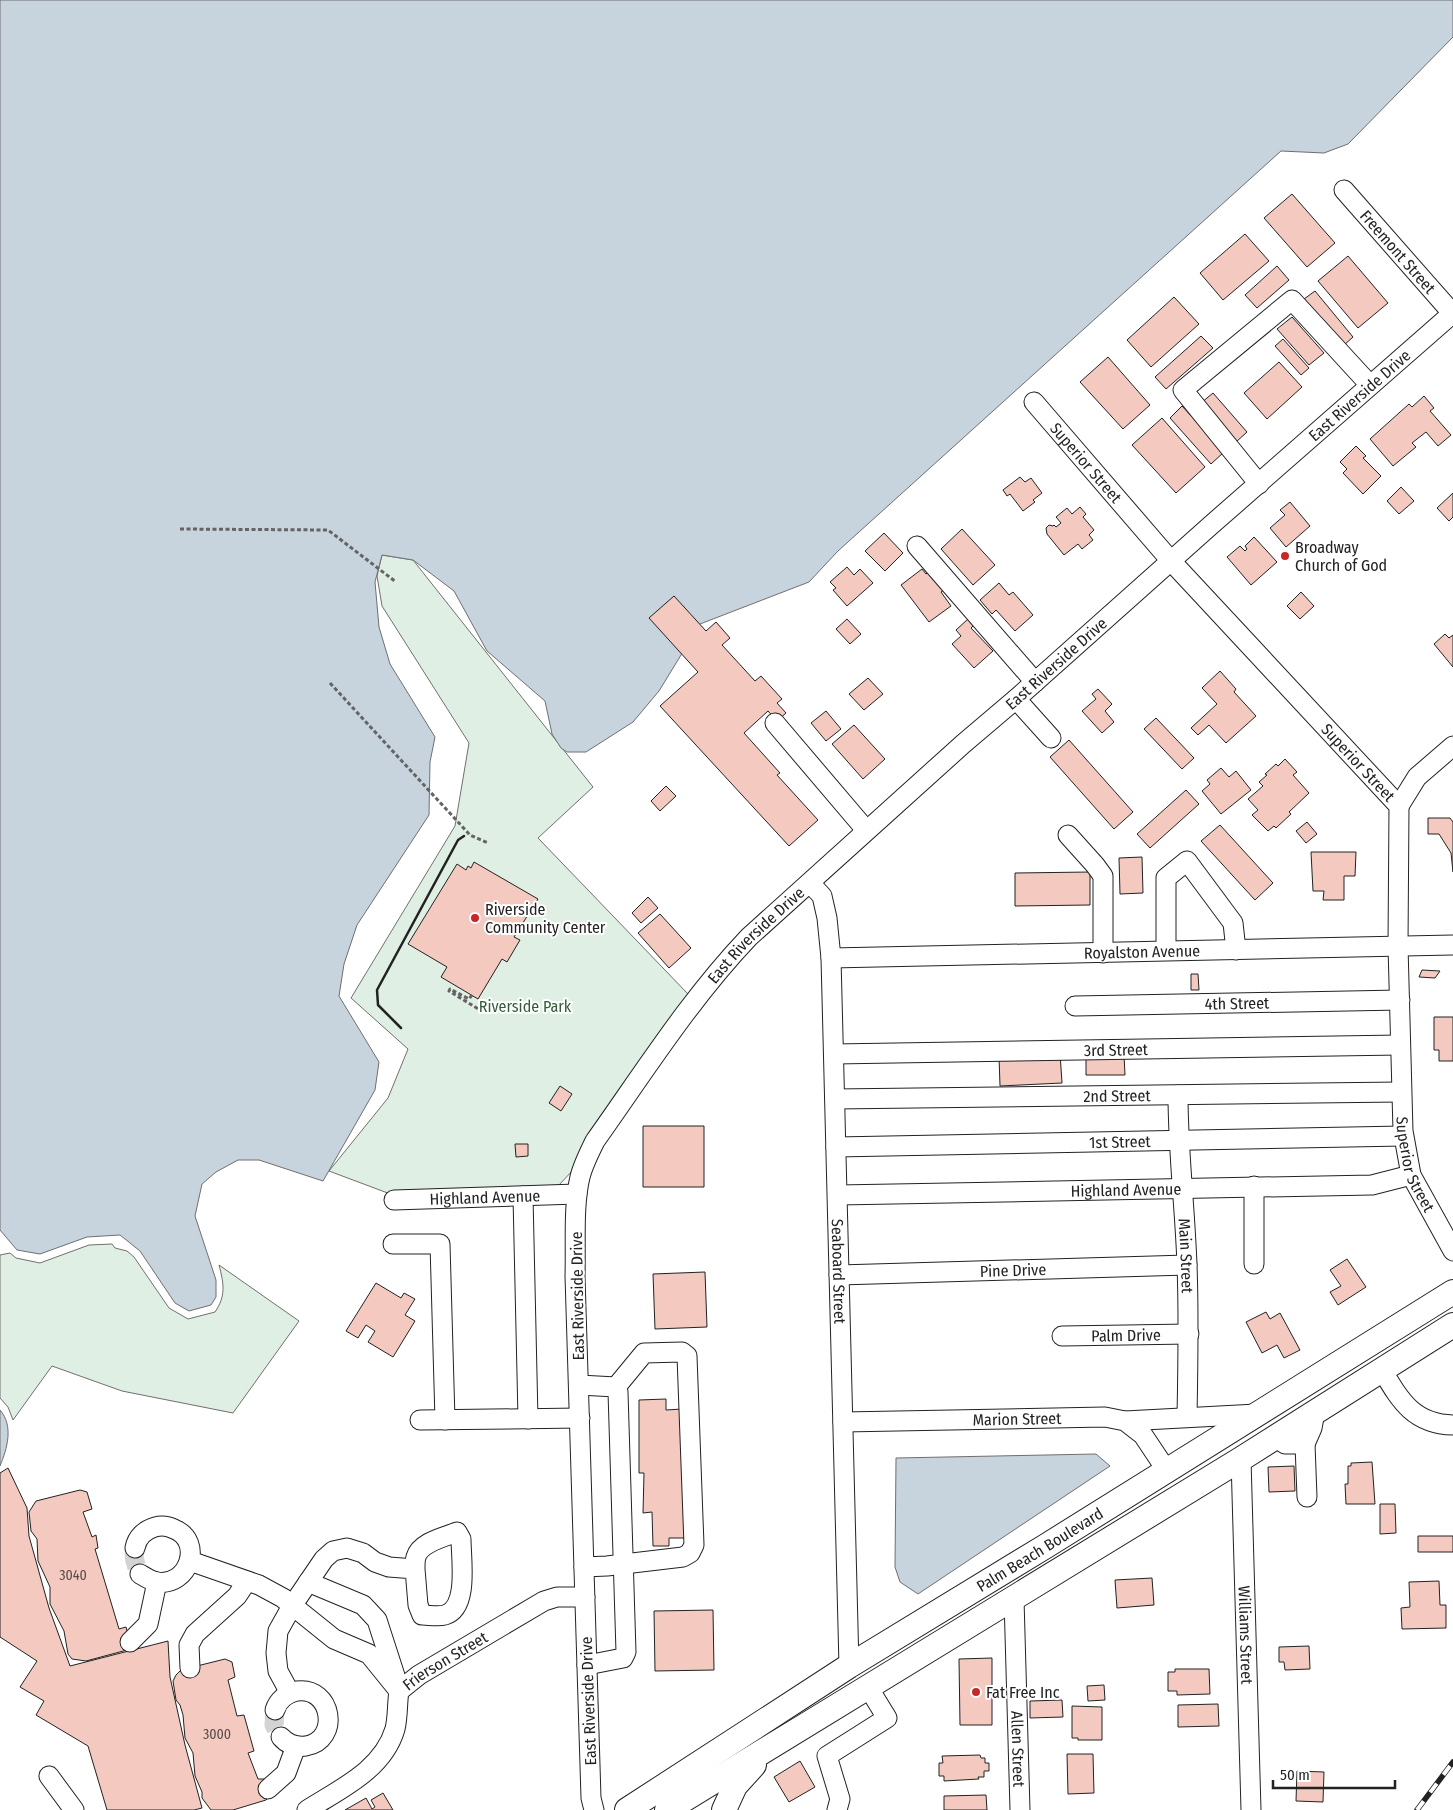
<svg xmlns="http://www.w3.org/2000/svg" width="1453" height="1810" viewBox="0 0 1453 1810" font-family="'Fira Sans Condensed',sans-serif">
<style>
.green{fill:#e0efe3;stroke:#6f6f6f}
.water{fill:#c7d3dd;stroke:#6f6f6f}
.building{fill:#f3c9c0;stroke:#222}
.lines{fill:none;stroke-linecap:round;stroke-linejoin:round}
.minor-tunnel{stroke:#d3d3d3;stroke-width:19;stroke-dasharray:19 9;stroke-linecap:butt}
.minor-casing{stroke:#222;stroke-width:21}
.major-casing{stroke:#222;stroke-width:26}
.path{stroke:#646464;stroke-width:3;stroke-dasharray:4 2.5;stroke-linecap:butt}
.minor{stroke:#fff;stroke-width:19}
.major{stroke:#fff;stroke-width:24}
.rail-casing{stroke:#222;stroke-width:5.5}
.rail{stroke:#fff;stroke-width:4;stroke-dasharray:11;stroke-linecap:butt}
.wall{stroke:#222;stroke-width:2.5}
.poi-dot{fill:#c62828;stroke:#fff;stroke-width:2}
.labels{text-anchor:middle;stroke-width:4;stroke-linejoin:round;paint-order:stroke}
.number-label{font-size:14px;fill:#564c4a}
.street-label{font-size:16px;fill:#222;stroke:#fff}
.poi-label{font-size:16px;fill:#222;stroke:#fff;text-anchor:start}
.park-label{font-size:16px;fill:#2f5e38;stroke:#fff}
</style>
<rect width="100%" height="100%" fill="#fff"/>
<path class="green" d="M382,555L413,560L593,787L538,838L688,994L588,1136L574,1169L558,1186L393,1195L329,1171L388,1098L408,1049L351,998L455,826L469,743L382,606L377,576Z
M112,1244L115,1248L127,1251L134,1257L169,1308L188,1319L215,1312C226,1296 224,1284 219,1265L299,1321L233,1413L122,1391L52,1366L13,1420L8,1407L0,1398V1255L10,1253L16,1258L40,1263L89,1245Z"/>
<path class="water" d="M0,0H1453V37L1348,144L1324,153L1281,151L838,551L809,582L700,624L659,691L633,722L586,752H567L561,748L552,734L545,701L487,651L454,591L413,560L382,555L375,582L379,627L390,664L435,737L430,762L429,815L357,925L344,964L339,996L379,1062L375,1090L323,1181L259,1160H238L216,1172L202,1184L195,1216L216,1280V1297L211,1305L189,1311L175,1303L140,1251L120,1235L87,1237L40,1254L17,1250L0,1230Z
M0,1410C14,1426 7,1449 0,1466Z
M1096,1454L1110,1466L918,1594L900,1582L895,1567L896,1458Z"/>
<path class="building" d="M1292,194L1335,243L1307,267L1264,218Z
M1245,234L1269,261L1223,300L1200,273Z
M1348,256L1388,303L1358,328L1318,281Z
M1277,266L1289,280L1257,308L1245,295Z
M1315,291L1353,337L1343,346L1304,299Z
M1174,297L1199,324L1151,367L1127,340Z
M1292,317L1324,353L1309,365L1277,329Z
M1201,336L1213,348L1166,389L1155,377Z
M1283,339L1309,368L1301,375L1275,346Z
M1108,357L1150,405L1123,429L1080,382Z
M1279,362L1302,387L1267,419L1244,393Z
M1213,393L1247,432L1236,442L1201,403Z
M1424,396L1434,408L1430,411L1451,435L1438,446L1426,432L1412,443L1416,447L1393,466L1370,439L1409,404L1412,407Z
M1182,406L1224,452L1211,464L1170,418Z
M1162,418L1205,467L1176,493L1132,445Z
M1356,446L1366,456L1363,458L1381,476L1363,494L1343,473L1347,469L1340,462Z
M1020,477L1025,482L1031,478L1042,493L1033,500L1035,502L1023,511L1010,494L1007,496L1003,490Z
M1401,487L1414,501L1399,514L1387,501Z
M1453,493V517L1449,521L1437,508Z
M1290,502L1310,526L1286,547L1270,528L1285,515L1280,510Z
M1080,507L1086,514L1083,517L1094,530L1089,535L1093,540L1082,549L1078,544L1064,555L1047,534L1046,528L1049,525L1053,526L1054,525L1056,527L1061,523L1056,517L1067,508L1072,514Z
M962,529L995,565L973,585L941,549Z
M884,533L903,553L885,571L865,551Z
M1254,537L1277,562L1251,585L1227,557L1240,546L1245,551L1247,549L1245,546Z
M847,567L854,575L860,569L873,583L847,606L833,590L836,588L830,582Z
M922,569L926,574L931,570L945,589L941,592L951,606L929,622L901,585Z
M999,583L1009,595L1013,592L1033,615L1015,631L996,610L992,614L980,600Z
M1301,592L1314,606L1300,619L1287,606Z
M674,596L706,631L716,622L730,638L722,645L755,681L761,676L782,699L777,703L786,713L777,721L768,711L744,733L780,773L777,775L818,820L789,846L660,706L698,672L649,618Z
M847,619L861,634L850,644L836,629Z
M968,619L974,625L971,628L993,651L974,668L952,644L961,636L956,630Z
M1445,634L1449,638L1453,635V667L1434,644Z
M1220,671L1236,689L1234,692L1256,716L1226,743L1209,725L1198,735L1191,728L1217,704L1202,688Z
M868,678L883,694L864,710L849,694Z
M1098,689L1112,704L1105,711L1114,722L1102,733L1082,711L1096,699L1092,694Z
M826,711L841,729L826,741L811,723Z
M1156,718L1194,758L1182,769L1144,729Z
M854,725L885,759L863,779L832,744Z
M1069,740L1133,812L1114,829L1050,757Z
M1285,759L1297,772L1293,775L1309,793L1289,812L1291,814L1276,828L1274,826L1268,831L1252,815L1258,810L1248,799L1263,786L1259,782L1267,775L1265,774L1276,764L1278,766Z
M1221,768L1229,777L1236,771L1251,790L1221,814L1202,791L1210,784L1207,780Z
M666,786L676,796L660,811L651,801Z
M1186,790L1199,804L1150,848L1137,834Z
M1428,818H1450L1453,822V872L1451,853L1439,834H1428Z
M1307,822L1317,834L1306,843L1296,831Z
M1220,825L1273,883L1255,900L1201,841Z
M1311,852H1356L1355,876H1344V900H1323L1324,891H1313Z
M1142,857L1143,893L1120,894L1119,858Z
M474,862L538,899L514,937L520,940L507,962L502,959L478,999L441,977L447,967L408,944L457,864L466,870L468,866L471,868Z
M1090,872V905L1015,906V873Z
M648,897L658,908L641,923L632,913Z
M660,914L691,948L669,968L638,933Z
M1422,970L1440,971L1435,978L1419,977Z
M1191,974H1198L1199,990H1191Z
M1434,1017H1453V1061H1439V1050H1434Z
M1060,1053L1062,1083L1000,1086L999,1056Z
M1086,1055H1124L1125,1075H1086Z
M560,1086L572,1094L561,1111L549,1103Z
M643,1126H704V1187H643Z
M515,1144H528V1156L516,1157Z
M1347,1259L1366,1287L1338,1305L1330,1292L1341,1286L1330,1270Z
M705,1272L707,1327L655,1329L653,1274Z
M376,1283L401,1298L404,1293L415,1299L405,1315L415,1321L393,1357L368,1342L375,1331L366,1325L358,1338L346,1331Z
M1266,1312L1270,1319L1280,1313L1300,1350L1284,1358L1277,1345L1262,1353L1246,1322Z
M666,1399V1410L682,1409L685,1538H669V1546H653L652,1512L643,1513L644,1473H639V1400Z
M1372,1462L1375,1504H1346L1345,1484H1348V1466H1351V1463Z
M1294,1466L1295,1491L1269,1492L1268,1467Z
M8,1468L27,1508L29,1536L49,1608L70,1666L168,1641L170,1677L185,1745L202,1808L194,1810H107L88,1746L36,1715L44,1701L20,1687L37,1661L0,1637V1473Z
M80,1490L87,1492L92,1509L83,1512L92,1537L96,1535L98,1548L95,1549L119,1629L126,1627L130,1642L127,1650L86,1661L72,1659L68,1654L64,1631L50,1604V1587L38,1561L37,1539L31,1531L29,1512L36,1501Z
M1380,1504H1395L1396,1533L1380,1534Z
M1418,1536H1453V1552H1418Z
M1152,1578L1154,1605L1117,1608L1115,1580Z
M1439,1581L1440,1605H1446V1628L1402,1629L1401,1608L1410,1607L1409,1582Z
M713,1610L714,1670L655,1671L654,1611Z
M1309,1646L1310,1669L1285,1670L1284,1662H1279V1647Z
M992,1658V1725H960L959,1659Z
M225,1659L232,1662L235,1677L228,1680L237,1716L244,1715L254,1751L248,1753L258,1779H266L269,1797L266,1800L233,1810H211L202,1798V1792L195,1776L193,1753L185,1738L183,1715L180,1705L176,1700L173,1681L176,1675L181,1670Z
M1175,1669H1209L1210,1694L1177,1695V1691H1168V1672H1175Z
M1104,1685L1105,1700L1088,1701L1087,1686Z
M1062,1700L1063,1717L1030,1718V1701Z
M1218,1704L1219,1726L1178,1727V1705Z
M1072,1706L1102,1707V1740H1078V1738H1072Z
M1067,1754H1093L1094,1793L1068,1794Z
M980,1755L981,1758H985V1763H989V1771H984V1777H978L979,1779L944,1781V1776H939V1763H943L942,1756Z
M800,1761L815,1787L789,1802L774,1777Z
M1297,1771L1324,1772L1323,1802L1296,1801Z
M383,1793L393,1810H345L366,1798L372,1809L375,1807L371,1800Z
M986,1795L987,1810H944V1796Z"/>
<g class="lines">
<path class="minor-tunnel" d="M135,1548C132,1558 136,1565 140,1574
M275,1710L274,1725L281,1737"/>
<g class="minor-casing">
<g id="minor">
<path id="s1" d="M1344,190L1453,314"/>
<path id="s2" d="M1034,402L1171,561L1399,806L1398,946L1403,1131L1411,1175L1453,1251"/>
<path d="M1259,484L1183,390L1292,300L1370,385"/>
<path d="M917,546L1035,682"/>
<path d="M1016,699L1051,738"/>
<path d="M775,723L866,830"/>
<path d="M1399,806L1417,777L1453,746"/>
<path d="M1068,835L1095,865L1103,876V953"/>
<path id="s3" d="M810,883L822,896L827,918L831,958L849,1666"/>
<path d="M1166,950V878L1187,861L1233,923L1236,950"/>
<path id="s4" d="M831,958L1453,945"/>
<path id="s5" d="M1075,1006L1400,1000"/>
<path id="s6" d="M834,1054L1400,1045"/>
<path id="s7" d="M1178,1095C1178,1152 1185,1208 1187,1265C1189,1316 1188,1366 1187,1417"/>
<path id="s8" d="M835,1099L1401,1092"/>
<path id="s9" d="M836,1147L1403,1136"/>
<path d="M1254,1186V1264"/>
<path id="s10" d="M838,1195L1372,1185L1411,1175"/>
<path d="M523,1196L528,1419"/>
<path id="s11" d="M394,1200L577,1194"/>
<path d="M393,1244H440L445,1420"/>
<path id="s12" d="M839,1275L1187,1265"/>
<path id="s13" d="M1062,1336L1189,1334"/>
<path d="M1382,1370C1400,1400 1413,1424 1453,1425"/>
<path d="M579,1385L616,1387L618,1392L626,1652L623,1658L587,1665"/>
<path d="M420,1420L580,1418"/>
<path d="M1125,1421L1257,1414"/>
<path id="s14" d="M843,1422L1105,1417L1125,1421L1143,1435L1167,1471"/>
<path d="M1276,1437L1285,1444H1305L1312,1428L1315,1412"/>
<path d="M1305,1444L1307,1497"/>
<path id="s15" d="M1241,1459L1251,1810"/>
<path d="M135,1548C137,1537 145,1530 155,1527C162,1525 168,1526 174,1529C204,1541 189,1587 157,1582C151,1581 145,1577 140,1574"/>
<path d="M190,1561L259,1585L283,1598L334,1639L369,1654L399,1691"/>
<path d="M584,1567L607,1566L683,1557L690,1553L694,1545L687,1356L682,1352L644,1353L616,1387"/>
<path d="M308,1582L363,1605L377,1620L397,1682"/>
<path id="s16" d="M1014,1599L1020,1810"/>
<path d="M130,1642L148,1624L157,1582"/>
<path d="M190,1668L189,1645L195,1634L237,1596L247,1581"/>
<path d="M290,1693L278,1671L276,1653L278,1631L292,1606L324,1559L333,1551L347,1548L363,1553L375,1562L389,1567L415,1569L418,1605L422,1615C429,1615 438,1617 445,1615C469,1608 461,1559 461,1539L457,1532C445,1537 420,1542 416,1557C415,1560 415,1565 415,1569"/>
<path d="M275,1710C278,1700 287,1693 297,1691C332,1686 341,1740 306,1746C297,1747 288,1745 281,1737"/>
<path d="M49,1776L74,1810"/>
<path d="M268,1789L286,1773L296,1746"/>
<path id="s17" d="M307,1810C340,1789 383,1770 395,1729C398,1717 397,1703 399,1691L419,1675L544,1601L557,1597H585"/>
<path id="s18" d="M594,1810L591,1798L575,1276C576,1245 573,1206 580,1177C583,1165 589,1153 595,1141C644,1072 690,999 749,937L963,744L1016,699L1210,526L1453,313"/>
<path d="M837,1810L840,1799L827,1756L887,1718L868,1687"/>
</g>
</g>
<g class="major-casing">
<g id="major">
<path id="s19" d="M627,1810L849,1666L1046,1546L1453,1292"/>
<path d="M667,1810L1241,1459L1453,1325"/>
<path d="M724,1810L735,1786L754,1765"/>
</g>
</g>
<path class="path" d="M180,529L328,530L396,582
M330,683L470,835L488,843
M472,995L469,999L450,989L449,991L480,1010"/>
<use href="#minor" class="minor"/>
<use href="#major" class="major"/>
<g class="rail-casing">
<path id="rail" d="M1417,1810L1453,1762"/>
</g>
<use href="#rail" class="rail"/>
<path class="wall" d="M401,1028L378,1005L377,990L458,840L464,836"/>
</g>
<g class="poi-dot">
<circle cx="1285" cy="556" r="5"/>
<circle cx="475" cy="918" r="5"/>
<circle cx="976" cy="1692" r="5"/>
</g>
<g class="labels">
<g class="number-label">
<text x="73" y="1580">3040</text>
<text x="217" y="1739">3000</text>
</g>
<g class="street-label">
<text dy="6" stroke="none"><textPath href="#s1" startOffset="82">Freemont Street</textPath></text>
<text dy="6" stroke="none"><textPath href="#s18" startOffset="1745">East Riverside Drive</textPath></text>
<text dy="6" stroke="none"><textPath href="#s2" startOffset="80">Superior Street</textPath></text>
<text dy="6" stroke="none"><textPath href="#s18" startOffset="1340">East Riverside Drive</textPath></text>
<text dy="6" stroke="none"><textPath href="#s2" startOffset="485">Superior Street</textPath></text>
<text dy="6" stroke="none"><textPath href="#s18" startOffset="935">East Riverside Drive</textPath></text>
<text dy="6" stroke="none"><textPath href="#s4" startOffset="311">Royalston Avenue</textPath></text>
<text dy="6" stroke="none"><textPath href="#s5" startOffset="162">4th Street</textPath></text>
<text dy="6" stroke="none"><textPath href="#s6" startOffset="282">3rd Street</textPath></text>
<text dy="6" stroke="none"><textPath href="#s8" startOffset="282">2nd Street</textPath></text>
<text dy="6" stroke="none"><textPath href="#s9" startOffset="284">1st Street</textPath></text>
<text dy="6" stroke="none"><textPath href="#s2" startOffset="905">Superior Street</textPath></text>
<text dy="6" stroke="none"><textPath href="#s10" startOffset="288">Highland Avenue</textPath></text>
<text dy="6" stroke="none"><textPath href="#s11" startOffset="91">Highland Avenue</textPath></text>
<text dy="6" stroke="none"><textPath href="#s7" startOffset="161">Main Street</textPath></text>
<text dy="6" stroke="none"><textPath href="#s12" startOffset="174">Pine Drive</textPath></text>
<text dy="6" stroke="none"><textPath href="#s3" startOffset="394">Seaboard Street</textPath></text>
<text transform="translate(577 1296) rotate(-91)" y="6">East Riverside Drive</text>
<text dy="6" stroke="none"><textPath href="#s13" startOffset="64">Palm Drive</textPath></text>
<text dy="6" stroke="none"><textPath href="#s14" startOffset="174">Marion Street</textPath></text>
<text dy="6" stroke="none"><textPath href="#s19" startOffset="488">Palm Beach Boulevard</textPath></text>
<text dy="6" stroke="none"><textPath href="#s15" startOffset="176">Williams Street</textPath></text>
<text dy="6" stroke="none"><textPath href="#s17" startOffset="216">Frierson Street</textPath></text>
<text transform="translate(588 1701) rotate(-92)" y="6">East Riverside Drive</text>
<text dy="6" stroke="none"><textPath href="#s16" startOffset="150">Allen Street</textPath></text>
</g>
<g class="poi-label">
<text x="1295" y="553">Broadway<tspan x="1295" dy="18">Church of God</tspan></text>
<text x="485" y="915">Riverside<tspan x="485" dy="18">Community Center</tspan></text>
<text x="986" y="1698">Fat Free Inc</text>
</g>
<g class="park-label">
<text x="525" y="1012">Riverside Park</text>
</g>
</g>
<path d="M1273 1780v8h122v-8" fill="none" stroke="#222222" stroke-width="2.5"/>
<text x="1280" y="1780" font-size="15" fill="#222222" stroke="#ffffff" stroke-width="4" paint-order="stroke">50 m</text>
</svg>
